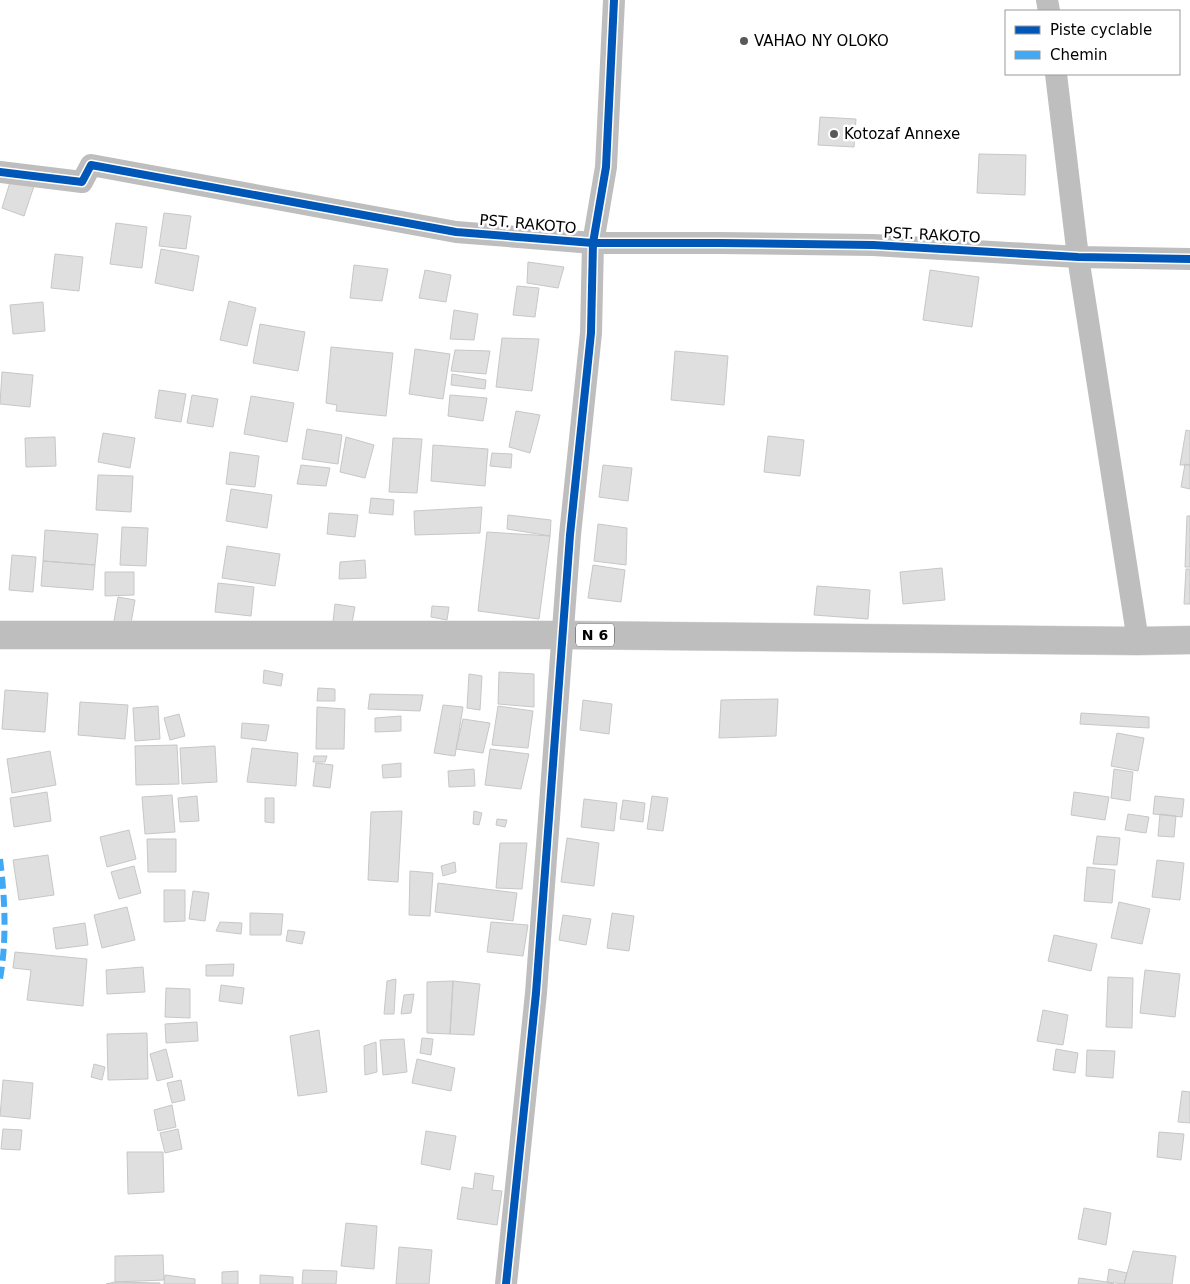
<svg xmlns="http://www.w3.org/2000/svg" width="1190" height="1284" viewBox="0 0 1190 1284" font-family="'DejaVu Sans',sans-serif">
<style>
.building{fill:#dfdfdf;stroke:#c7c7c7}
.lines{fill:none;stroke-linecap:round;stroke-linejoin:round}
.primary-casing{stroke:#dbdbdb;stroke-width:29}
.street{stroke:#bebebe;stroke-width:22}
.primary{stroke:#bebebe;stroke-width:28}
.quiet{stroke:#3fa9f5;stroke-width:6;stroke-dasharray:12 6;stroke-linecap:butt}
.cycleway-casing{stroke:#fff;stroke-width:11}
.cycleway{stroke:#0057b8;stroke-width:8}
.poi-dot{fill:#595959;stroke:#fff;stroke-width:2}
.labels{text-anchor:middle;stroke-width:5;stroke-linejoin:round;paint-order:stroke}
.shield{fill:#fff;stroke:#4c4c4c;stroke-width:1}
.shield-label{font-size:14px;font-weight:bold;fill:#000}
.poi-label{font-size:15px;fill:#000;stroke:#fff;text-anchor:start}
.street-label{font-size:15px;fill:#000;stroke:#fff}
</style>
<rect width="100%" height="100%" fill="#fff"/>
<path class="building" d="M820,117L856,119L854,147L818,145Z
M979,154L1026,155L1025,195L977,193Z
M11,179L34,186L24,216L2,208Z
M164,213L191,216L186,249L159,246Z
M116,223L147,227L142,268L110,264Z
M161,249L199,256L193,291L155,283Z
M55,254L83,257L79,291L51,288Z
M528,262L564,267L558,288L527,283Z
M354,265L388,269L382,301L350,298Z
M425,270L451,275L446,302L419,298Z
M930,270L979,277L972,327L923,320Z
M517,286L539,288L535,317L513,315Z
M229,301L256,308L247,346L220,340Z
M43,302L45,331L13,334L10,305Z
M454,310L478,314L474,340L450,339Z
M260,324L305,332L298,371L253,363Z
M502,338L539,339L532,391L496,387Z
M331,347L393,353L386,416L336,411L337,405L326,403Z
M415,349L450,354L443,399L409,394Z
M455,350L490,351L486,374L451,371Z
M675,351L728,356L724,405L671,400Z
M2,372L33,375L30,407L0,404Z
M452,374L486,380L485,389L451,385Z
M159,390L186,394L181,422L155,418Z
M192,395L218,399L213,427L187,423Z
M450,395L487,398L483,421L448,416Z
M251,396L294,403L287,442L244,434Z
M516,411L540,415L530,453L509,447Z
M307,429L342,435L338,464L302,459Z
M1186,430L1190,431V465H1180Z
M103,433L135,438L130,468L98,462Z
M768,436L804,440L800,476L764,472Z
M55,437L56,466L26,467L25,438Z
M346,437L374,445L365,478L340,472Z
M393,438L422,439L417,493L389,492Z
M433,445L488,449L485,486L431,481Z
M230,452L259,456L255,487L226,484Z
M492,453L512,454L511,468L490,466Z
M1185,464L1190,465V489L1181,487Z
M301,465L330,468L326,486L297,484Z
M603,465L632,468L628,501L599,497Z
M98,475L133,476L131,512L96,510Z
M231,489L272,495L267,528L226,521Z
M371,498L394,500L393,515L369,513Z
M482,507L480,533L415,535L414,511Z
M329,513L358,515L355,537L327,534Z
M508,515L551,520L550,536L507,529Z
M1187,516H1190V567H1185Z
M598,524L627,528L626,565L594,561Z
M122,527L148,528L146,566L120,565Z
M45,530L98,534L95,565L43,561Z
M487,532L550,536L539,619L478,611Z
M227,546L280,554L275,586L222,578Z
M12,555L36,557L33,592L9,590Z
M365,560L366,578L339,579L340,562Z
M43,561L95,565L93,590L41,586Z
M593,565L625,570L621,602L588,598Z
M942,568L945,600L903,604L900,572Z
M1186,569H1190V604H1184Z
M105,572H134V595L105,596Z
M218,583L254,587L251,616L215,612Z
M817,586L870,590L868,619L814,615Z
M118,597L135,600L131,623L114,621Z
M335,604L355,607L352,623L333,621Z
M432,606L449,607L447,620L431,617Z
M264,670L283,674L281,686L263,683Z
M499,672L534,674V707L498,704Z
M469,674L482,676L480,710L467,708Z
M318,688L335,689V701H317Z
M5,690L48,693L45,732L2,729Z
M370,694L423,695L420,711L368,709Z
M778,699L776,736L719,738L721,700Z
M583,700L612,704L609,734L580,730Z
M80,702L128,705L125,739L78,735Z
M443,705L463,707L455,756L434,753Z
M158,706L160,739L135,741L133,708Z
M498,706L533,711L528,748L492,745Z
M317,707L345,709L344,749H316Z
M1081,713L1149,717V728L1080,724Z
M179,714L185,736L170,740L164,718Z
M401,716V731L375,732V718Z
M463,719L490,723L483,753L456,749Z
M242,723L269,725L266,741L241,738Z
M1117,733L1144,738L1138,771L1111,766Z
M177,745L179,784L136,785L135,746Z
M215,746L217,782L182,784L180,748Z
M252,748L298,753L296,786L247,782Z
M490,749L529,754L521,789L485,785Z
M50,751L56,785L12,793L7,759Z
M314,756H327L325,762H313Z
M316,763L333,765L330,788L313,786Z
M401,763V777L383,778L382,765Z
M474,769L475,786L449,787L448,771Z
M1114,769L1133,772L1130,801L1111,798Z
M47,792L51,821L14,827L10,798Z
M1074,792L1109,797L1105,820L1071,815Z
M172,795L175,832L145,834L142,797Z
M197,796L199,821L180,822L178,798Z
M652,796L668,798L663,831L647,829Z
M1155,796L1184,799L1182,817L1153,814Z
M265,798H274V823L265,822Z
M584,799L617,803L614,831L581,827Z
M623,800L645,803L643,822L620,819Z
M402,811L398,882L368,880L371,812Z
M474,811L482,813L479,825L473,824Z
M1128,814L1149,817L1146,833L1125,830Z
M1160,814L1176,816L1174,837L1158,836Z
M497,819L507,820L505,827L496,825Z
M129,830L136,859L107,867L100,837Z
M1097,836L1120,838L1117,865L1093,864Z
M567,838L599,843L594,886L561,882Z
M147,839H176V872H148Z
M500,843H527L522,889L496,888Z
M48,855L54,895L19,900L13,860Z
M1157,860L1184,863L1180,900L1152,897Z
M455,862L456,872L443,876L441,866Z
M134,866L141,893L119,899L111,872Z
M1087,867L1115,870L1112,903L1084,901Z
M410,871L433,873L430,916L409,915Z
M438,883L517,893L513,921L435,912Z
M164,890H185V921L164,922Z
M193,891L209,893L205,921L189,919Z
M1119,902L1150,909L1142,944L1111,938Z
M127,907L135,940L102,948L94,915Z
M250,913L283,914L281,935H250Z
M612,913L634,916L629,951L607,948Z
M563,915L591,919L586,945L559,940Z
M220,922L242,923L241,934L216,931Z
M491,922L528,925L523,956L487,952Z
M85,923L88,945L56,949L53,928Z
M288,930L305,932L302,944L286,941Z
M1054,935L1097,944L1091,971L1048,961Z
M15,952L87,959L83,1006L27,1000L31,970L13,968Z
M234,964L233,976H206V965Z
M143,967L145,992L107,994L106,970Z
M1145,970L1180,974L1175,1017L1140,1013Z
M1108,977L1133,978L1132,1028L1106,1027Z
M396,979L394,1014H384L387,981Z
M453,981L480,984L474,1035L450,1034Z
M453,981L450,1034L427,1033V982Z
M221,985L244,988L242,1004L219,1001Z
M166,988L190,989V1018L165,1017Z
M414,994L411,1013L401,1014L404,995Z
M1043,1010L1068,1015L1063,1045L1037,1041Z
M197,1022L198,1041L166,1043L165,1024Z
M319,1030L327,1092L298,1096L290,1036Z
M147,1033L148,1079L108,1080L107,1034Z
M422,1038L433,1039L431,1055L420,1053Z
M404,1039L407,1072L383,1075L380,1040Z
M376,1042L377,1072L365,1075L364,1046Z
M166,1049L173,1077L157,1081L150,1054Z
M1056,1049L1078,1053L1075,1073L1053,1070Z
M1087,1050L1115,1051L1113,1078L1086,1076Z
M417,1059L455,1068L451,1091L412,1083Z
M94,1064L105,1067L102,1080L91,1077Z
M3,1080L33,1083L30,1119L0,1116Z
M181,1080L185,1100L172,1103L167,1083Z
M1182,1091L1190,1092V1123L1178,1122Z
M172,1105L176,1127L158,1131L154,1110Z
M3,1129L22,1130L20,1150L1,1149Z
M178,1129L182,1149L165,1153L160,1133Z
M426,1131L456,1136L450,1170L421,1164Z
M1159,1132L1184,1134L1181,1160L1157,1157Z
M127,1152H163L164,1192L128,1194Z
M475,1173L494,1176L492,1190L502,1191L497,1225L457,1219L462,1187L473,1189Z
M1084,1208L1111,1213L1106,1245L1078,1239Z
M346,1223L377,1226L374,1269L341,1266Z
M399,1247L432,1250L429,1284H396Z
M1133,1251L1176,1256L1172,1284H1124Z
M163,1255L164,1280L115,1282V1256Z
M1109,1269L1127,1273L1124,1284L1107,1282Z
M303,1270L337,1271L336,1284H302Z
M238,1271V1284H222V1272Z
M165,1275L195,1279V1284H164Z
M260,1275L293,1277V1284H260Z
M1079,1278L1107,1282L1114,1284H1078Z
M115,1282L160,1283V1284H106Z"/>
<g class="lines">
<g class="primary-casing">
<path id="primary" d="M0,635H564L1138,641L1190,640"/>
</g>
<path class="street" d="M1047,0L1049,11
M1056,74L1078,257L1138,641
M0,172L82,182L91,165L456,232L593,243H718L873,245L1078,257L1190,259
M506,1284L536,993L570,535L591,333L593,243L606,167L614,0"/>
<use href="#primary" class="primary"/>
<path class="quiet" d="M0,859C5,899 7,939 0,979"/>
<g class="cycleway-casing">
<path id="cycleway" d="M0,172L82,182L91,165L456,232L593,243H718L873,245L1078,257L1190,259
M506,1284L536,993L570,535L591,333L593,243L606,167L614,0"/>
</g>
<use href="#cycleway" class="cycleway"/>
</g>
<g class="poi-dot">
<circle cx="744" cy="41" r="5"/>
<circle cx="834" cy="134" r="5"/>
</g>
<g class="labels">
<rect class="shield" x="576" y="623.5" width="38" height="23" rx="4"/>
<g class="shield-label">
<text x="595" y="640">N 6</text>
</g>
<g class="poi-label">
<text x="754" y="46">VAHAO NY OLOKO</text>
<text x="844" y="139">Kotozaf Annexe</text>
</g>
<g class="street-label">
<text transform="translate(528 224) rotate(5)" y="5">PST. RAKOTO</text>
<text transform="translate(932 235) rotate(3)" y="5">PST. RAKOTO</text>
</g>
</g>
<rect x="1005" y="10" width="175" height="65" fill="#ffffff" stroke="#999999"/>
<rect x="1015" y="26" width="25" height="8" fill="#0057b8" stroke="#999999"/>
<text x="1050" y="35" font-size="15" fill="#000000">Piste cyclable</text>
<rect x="1015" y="51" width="25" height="8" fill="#3fa9f5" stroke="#999999"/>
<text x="1050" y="60" font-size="15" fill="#000000">Chemin</text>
</svg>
